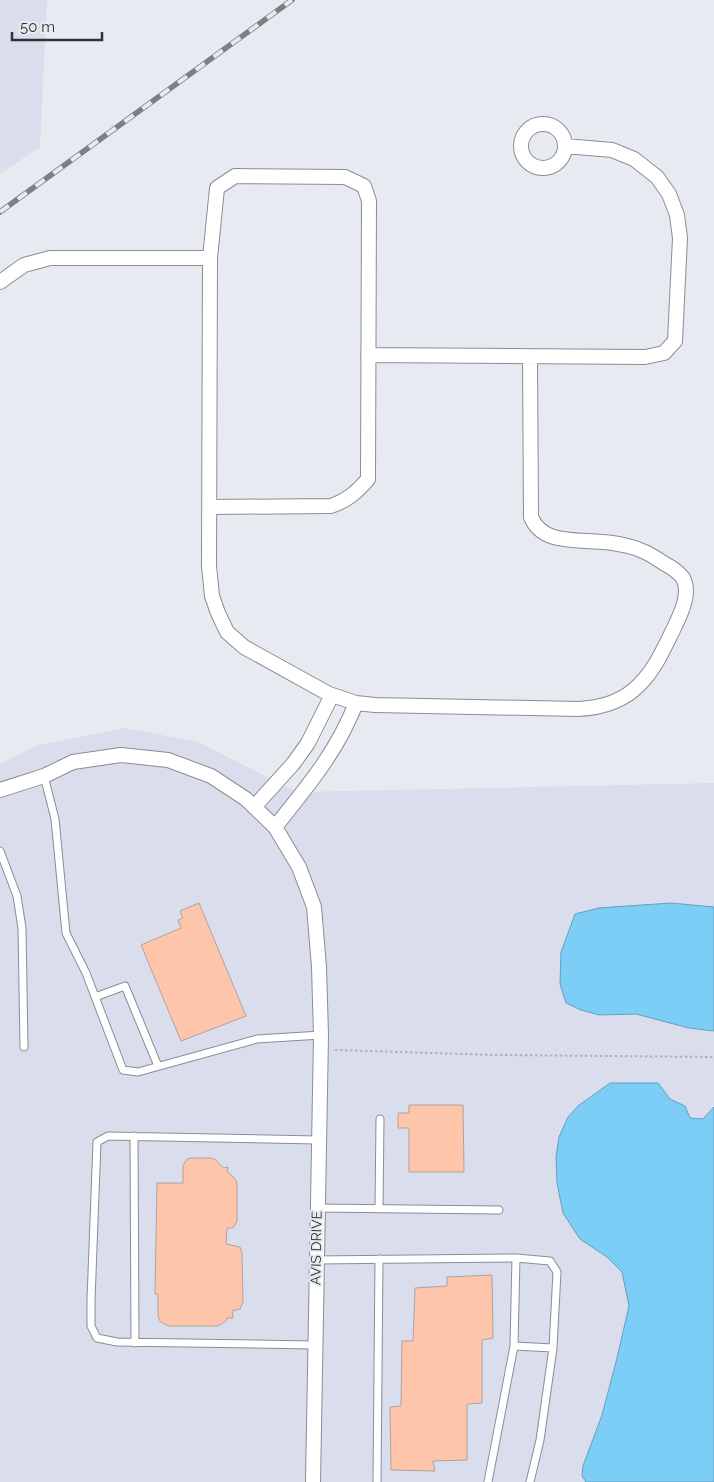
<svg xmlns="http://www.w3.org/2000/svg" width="714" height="1482" viewBox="0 0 714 1482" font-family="Raleway,sans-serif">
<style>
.built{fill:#daddec}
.water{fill:#7ccef7;stroke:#669fbd}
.building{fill:#fec5ab;stroke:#aca4a0}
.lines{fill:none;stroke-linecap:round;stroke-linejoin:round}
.service-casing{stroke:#8b8d95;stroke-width:9}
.minor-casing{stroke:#8b8d95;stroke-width:16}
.path{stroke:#afb1b7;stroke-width:2;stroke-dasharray:2.5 2.5;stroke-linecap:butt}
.service{stroke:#fff;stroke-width:7}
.minor{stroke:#fff;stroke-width:14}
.rail-casing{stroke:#7e7f84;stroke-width:5.5}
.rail{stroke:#e8eaf2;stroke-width:4;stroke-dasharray:11;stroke-linecap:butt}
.labels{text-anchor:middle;stroke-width:4;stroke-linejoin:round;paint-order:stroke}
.street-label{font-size:14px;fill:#313235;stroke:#e8eaf2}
</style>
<rect width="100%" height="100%" fill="#e8eaf2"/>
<path class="built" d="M0,0H47L40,147L0,174Z
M125,728L198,742L297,792L714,783V1482H0V764L38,745Z"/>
<path class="water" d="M671,903L714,907V1031L689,1028L636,1014L599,1015L581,1010L566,1003L560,984L561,952L575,914L599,908Z
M610,1083H658L670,1099L685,1106L690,1118L703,1119L714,1107V1482H586L582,1476L583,1466L602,1415L617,1358L629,1306L622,1272L607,1257L580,1239L563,1213L557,1183L556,1157L559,1137L568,1117L578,1106Z"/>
<path class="building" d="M199,903L246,1016L181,1041L141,945L181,928L178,920L183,918L180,911Z
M409,1105H463L464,1172H409V1128H398V1113H409Z
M191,1158H211L216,1160L223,1168L228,1167L227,1171L236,1180L237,1184V1221L233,1228H227L226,1244L240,1247L242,1253L243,1302L240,1309L232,1311L233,1318H227L226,1321L218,1326H168L160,1321L158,1316V1294H155L157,1183H183V1165L187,1159Z
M492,1275L493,1338L482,1340V1403L467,1404V1460L433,1461L435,1471L391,1470L390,1407L401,1406L402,1341H413L415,1288L447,1286V1277Z"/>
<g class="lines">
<g class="service-casing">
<path id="service" d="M44,776L55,819L66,933L86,973L123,1070L138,1072L257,1039L321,1035
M0,851L17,896L22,928L24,1047
M95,997L125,986L158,1066
M134,1136L135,1343
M317,1208L499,1210
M379,1209L380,1119
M316,1260L516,1258L550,1261L557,1272L553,1348L540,1440L530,1482
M314,1345L117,1342L97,1338L91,1326V1300L97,1142L108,1136L318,1140
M514,1346L553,1348
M377,1482L379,1259
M488,1482L514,1346L516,1258"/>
</g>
<g class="minor-casing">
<path id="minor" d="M521 146a22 22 0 1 1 44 0a22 22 0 1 1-44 0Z
M0,282L24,265L50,258H210
M368,355L645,357L664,353L675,341L680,238L677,215L669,194L657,177L634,159L612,150L565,146
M210,507L331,506C348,500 357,492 368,479L369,201L364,186L345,177L235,176L217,188L210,258L209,566L212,596L218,613L227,632L244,647L329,694L356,703L375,705L578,709C602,708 623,702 640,684C656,668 665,646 675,626C681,613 691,593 683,578C679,573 671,567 665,564C653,556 642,549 628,546C619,544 610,542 602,542C578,539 542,545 531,517L530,357
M0,790L44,776L73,762L121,755L168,760L211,776L246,799L275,827L299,867L314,907L319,967L321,1035L313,1482
M254,807L293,764L308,743L332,695
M275,827C307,787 337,752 356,703"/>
</g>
<path class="path" d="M335,1050L497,1055L714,1057"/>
<use href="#service" class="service"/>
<use href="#minor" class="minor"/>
<g class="rail-casing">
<path id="rail" d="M0,212L292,0"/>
</g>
<use href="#rail" class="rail"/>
</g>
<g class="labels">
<g class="street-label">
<text transform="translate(316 1248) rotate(-89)" y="5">AVIS DRIVE</text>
</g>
</g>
<path d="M12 32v8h90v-8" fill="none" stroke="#313235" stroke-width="2.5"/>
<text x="20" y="32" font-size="15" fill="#313235" stroke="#e8eaf2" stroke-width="4" paint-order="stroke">50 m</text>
</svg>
